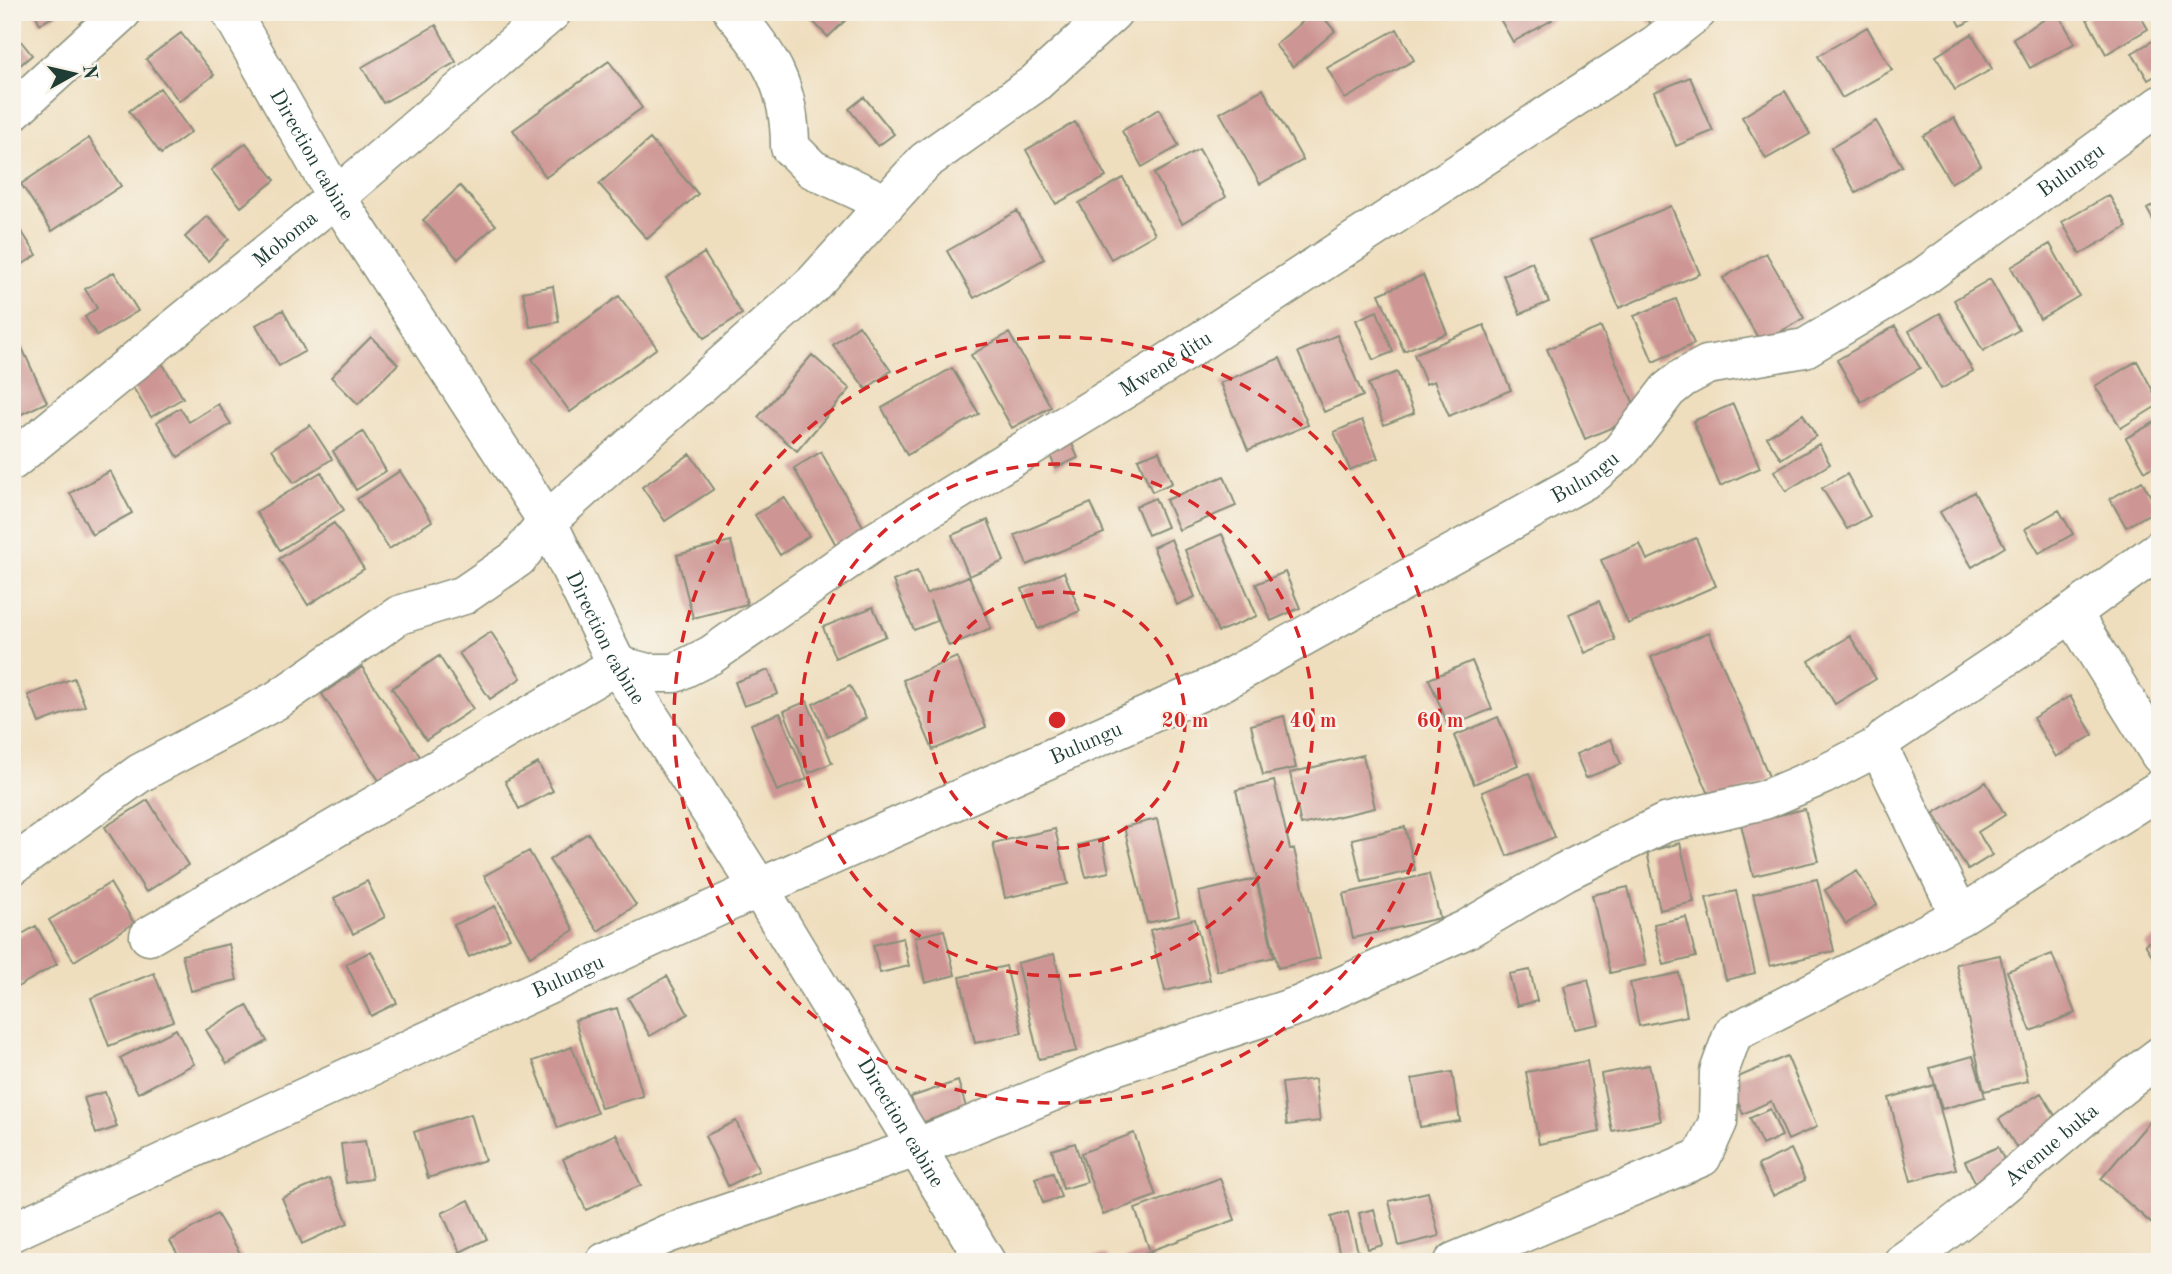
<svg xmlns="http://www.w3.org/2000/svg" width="2172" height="1274" viewBox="0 0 2172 1274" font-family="'Old Standard TT',serif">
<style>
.building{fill:#cd9694}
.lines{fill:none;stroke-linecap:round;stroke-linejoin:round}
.minor-casing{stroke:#878e79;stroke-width:41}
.minor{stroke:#fff;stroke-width:38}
.ring{fill:none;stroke:#d62828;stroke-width:3.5;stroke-dasharray:12 9}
.labels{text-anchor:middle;stroke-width:5;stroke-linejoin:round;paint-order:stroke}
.street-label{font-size:21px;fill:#1f3d34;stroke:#f7f3e8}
.centre{fill:#d62828;stroke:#f7f3e8;stroke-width:3.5}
.ring-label{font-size:21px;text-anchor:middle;font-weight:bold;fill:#d62828;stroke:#f7f3e8;stroke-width:5;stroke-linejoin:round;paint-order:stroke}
</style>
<rect width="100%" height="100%" fill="#f7f3e8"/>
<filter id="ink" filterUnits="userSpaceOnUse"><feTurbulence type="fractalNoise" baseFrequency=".0143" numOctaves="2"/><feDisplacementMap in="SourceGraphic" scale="14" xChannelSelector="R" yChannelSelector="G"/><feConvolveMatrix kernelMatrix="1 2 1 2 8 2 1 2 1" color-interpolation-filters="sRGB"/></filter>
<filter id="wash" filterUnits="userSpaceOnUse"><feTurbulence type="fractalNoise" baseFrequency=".00686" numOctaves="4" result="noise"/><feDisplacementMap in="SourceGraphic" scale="28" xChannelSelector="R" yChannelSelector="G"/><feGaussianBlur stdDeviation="1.57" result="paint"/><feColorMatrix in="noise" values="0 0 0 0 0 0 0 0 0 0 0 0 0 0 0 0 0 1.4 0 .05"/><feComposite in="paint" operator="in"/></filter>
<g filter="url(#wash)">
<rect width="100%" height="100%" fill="#efdebe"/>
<g id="blocks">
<path class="building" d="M34,12H62L40,24Z
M804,12H854L828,37Z
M1314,12H1319L1335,31L1293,67L1275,45Z
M1496,12H1547L1552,20L1513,42Z
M1643,12H1670L1650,24Z
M1953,12H1985L1961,26Z
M2057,12L2075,43L2030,68L2013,38Z
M2098,12H2138L2148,29L2106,54L2087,19Z
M436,25L456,62L383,103L362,67Z
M1867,27L1892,70L1842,98L1818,56Z
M1397,29L1414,60L1345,99L1327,68Z
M12,30L32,55L12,72Z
M181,33L214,75L179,101L146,59Z
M1972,34L1992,69L1955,90L1936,56Z
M2156,39L2160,45V73L2148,80L2132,53Z
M609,61L642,108L546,177L513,130Z
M1690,77L1713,131L1676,146L1654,92Z
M160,88L191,132L161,154L129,111Z
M1263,89L1303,160L1260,184L1220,113Z
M1785,91L1810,134L1766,159L1742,117Z
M864,97L894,134L878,146L849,109Z
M1159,109L1179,146L1142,167L1122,131Z
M1954,118L1981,165L1951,183L1923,136Z
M1876,121L1902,166L1856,193L1831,148Z
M1075,122L1106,177L1056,204L1026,150Z
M89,138L121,186L52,231L21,184Z
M650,139L698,194L647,239L599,184Z
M246,143L275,180L241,207L211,170Z
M1199,149L1226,197L1182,223L1154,174Z
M1123,178L1155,234L1111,259L1079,203Z
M460,186L496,225L458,259L423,220Z
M2109,195L2127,227L2080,254L2062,222Z
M2160,201V232L2147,209Z
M1671,206L1700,274L1619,308L1591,239Z
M1017,211L1044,259L974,298L947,251Z
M207,216L229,239L208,261L185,237Z
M12,217L37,255L12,271Z
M2050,244L2079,296L2040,319L2011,267Z
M704,253L742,314L704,338L666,278Z
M1766,253L1804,318L1761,343L1723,278Z
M1532,262L1549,302L1520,314L1503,275Z
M114,272L138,311L97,336L85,317L97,308L85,289Z
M1423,275L1447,333L1404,351L1379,294Z
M1990,279L2019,330L1983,351L1954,300Z
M553,286L559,322L530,327L523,292Z
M619,296L657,348L570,412L532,359Z
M1676,299L1694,344L1653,362L1634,316Z
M283,310L305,351L279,366L256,325Z
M1377,311L1393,352L1373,360L1356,320Z
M1940,313L1973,371L1941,389L1909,331Z
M859,325L891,371L866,389L833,345Z
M1484,325L1511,390L1449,416L1434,381L1426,384L1414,354Z
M12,326L47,402L13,418L12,415Z
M1895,326L1920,368L1861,402L1837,360Z
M1601,327L1639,416L1585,439L1547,349Z
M1009,333L1051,407L1012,428L971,355Z
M1337,335L1363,396L1324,412L1298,352Z
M371,337L398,364L358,404L331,377Z
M812,355L850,389L797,451L758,417Z
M1280,358L1308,425L1248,450L1220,383Z
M161,361L183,398L151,417L129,381Z
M2137,361L2160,404L2121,428L2095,386Z
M952,368L979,414L907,455L882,408Z
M1397,372L1414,413L1384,425L1368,384Z
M218,404L231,424L178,457L157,422L180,408L189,422Z
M1733,404L1760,468L1720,486L1693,421Z
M1803,414L1816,436L1781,459L1767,437Z
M1362,420L1378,458L1350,470L1334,432Z
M2155,422L2160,431V463L2145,471L2126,438Z
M310,425L332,459L294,483L272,449Z
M363,432L386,471L356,490L333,451Z
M1070,439L1078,458L1055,468L1048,449Z
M1819,444L1830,464L1786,491L1774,471Z
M1159,451L1172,483L1152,492L1138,459Z
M821,452L864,528L836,545L794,468Z
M690,454L714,489L665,521L642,487Z
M110,471L132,513L92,535L70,493Z
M400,471L432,521L389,549L357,499Z
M321,472L344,510L280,550L256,512Z
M1847,474L1870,516L1847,529L1822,488Z
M1224,476L1236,506L1179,530L1166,500Z
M2142,481L2158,509L2126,527L2110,499Z
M1974,492L2005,547L1972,567L1940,512Z
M784,497L809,536L780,555L755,515Z
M1155,498L1167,527L1148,535L1136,506Z
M1091,503L1104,533L1027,565L1015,535Z
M2059,510L2073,534L2039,553L2025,529Z
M988,520L1004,561L969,576L991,628L949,646L930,601L937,621L914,630L893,581L917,571L926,594L969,576L952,535Z
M334,523L364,569L308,605L279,559Z
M1222,534L1257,616L1218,632L1185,550Z
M1696,538L1716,586L1628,624L1601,560L1640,544L1647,560Z
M1171,539L1195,597L1177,605L1153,547Z
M731,541L747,604L693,618L677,555Z
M1064,572L1080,611L1038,629L1022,589Z
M1285,572L1300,608L1271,621L1256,584Z
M1599,601L1615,640L1585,653L1569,614Z
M873,607L886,636L835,658L823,627Z
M491,632L521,678L490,699L459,653Z
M1709,632L1770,779L1713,804L1651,657Z
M1850,636L1876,679L1835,704L1809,661Z
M439,656L473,709L426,740L392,688Z
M957,657L986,727L933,750L903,680Z
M1472,661L1492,709L1449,727L1429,679Z
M362,667L421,758L382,785L322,694Z
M769,670L778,694L744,706L735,682Z
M74,678L85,706L39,723L28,695Z
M850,686L866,718L828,737L813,704Z
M2070,696L2093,735L2056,757L2033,718Z
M807,701L832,763L809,773L784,711Z
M780,713L807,779L777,791L751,724Z
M1284,716L1296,768L1263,775L1251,725Z
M1498,717L1518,765L1474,784L1454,736Z
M1611,739L1621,764L1586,778L1576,754Z
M1363,755L1375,808L1301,825L1290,773Z
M538,763L553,791L519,809L505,781Z
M1529,773L1555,837L1507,856L1482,792Z
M1274,781L1290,849H1294L1320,958L1278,968L1236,790Z
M1986,782L2005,815L1978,832L1992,855L1968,870L1934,813Z
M148,800L188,865L146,892L105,827Z
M1805,809L1818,861L1753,876L1741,824Z
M1157,819L1179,916L1147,923L1124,827Z
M1405,827L1415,870L1362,882L1352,839Z
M1055,829L1068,884L1005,898L993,843Z
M588,833L636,905L598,931L549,860Z
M1102,839L1109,872L1086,877L1078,845Z
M1680,843L1694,902L1660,910L1647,852Z
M529,851L574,930L530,956L484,876Z
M1857,871L1877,905L1846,924L1825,890Z
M1429,874L1440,918L1353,938L1343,894Z
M1256,879L1274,957L1217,971L1199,892Z
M1817,879L1834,951L1770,966L1753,894Z
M367,881L385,917L353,934L334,898Z
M110,883L134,923L74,961L49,920Z
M1628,887L1646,965L1610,973L1592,895Z
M1736,891L1755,973L1726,980L1706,898Z
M495,906L510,938L469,957L454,925Z
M1686,917L1696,957L1664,965L1654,924Z
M1195,919L1210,980L1165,991L1150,930Z
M36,926L57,964L12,990V940Z
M944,930L955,975L925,983L915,937Z
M2160,935V968L2145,944Z
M903,938L909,966L880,973L873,945Z
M229,944L237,980L191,991L182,955Z
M371,951L397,1003L371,1016L346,964Z
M1054,954L1077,1051L1039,1059L1017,963Z
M2052,954L2075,1013L2031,1031L2007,971Z
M2000,955L2028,1081L1984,1091L1956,964Z
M1006,966L1022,1033L975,1043L960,977Z
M1530,970L1537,1001L1517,1006L1509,974Z
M154,973L173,1021L109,1046L91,998Z
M1679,973L1687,1016L1639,1026L1630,983Z
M667,976L688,1014L650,1036L628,998Z
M1588,980L1599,1024L1574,1029L1564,986Z
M247,1005L267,1041L227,1064L206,1030Z
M617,1008L643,1096L601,1108L575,1020Z
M176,1029L194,1064L138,1093L120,1058Z
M572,1047L597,1113L558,1128L533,1061Z
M1787,1056L1817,1127L1788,1140L1771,1101L1743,1114L1729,1081Z
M1973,1056L1985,1097L1942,1109L1930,1068Z
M1587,1061L1600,1132L1539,1144L1526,1072Z
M1649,1065L1661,1121L1612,1131L1601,1074Z
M1452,1072L1460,1121L1420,1127L1412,1079Z
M1315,1079L1320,1121L1287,1125L1282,1083Z
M958,1081L966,1107L919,1124L911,1097Z
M1934,1085L1956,1169L1911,1181L1889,1098Z
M105,1092L117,1127L96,1134L84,1098Z
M2041,1093L2064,1130L2021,1155L1999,1119Z
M1770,1109L1782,1136L1762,1145L1750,1118Z
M471,1114L485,1160L428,1178L414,1132Z
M2151,1120L2160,1127V1215L2152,1224L2101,1179Z
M736,1121L759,1171L728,1186L705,1136Z
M1134,1133L1156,1196L1103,1215L1081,1153Z
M616,1134L641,1185L586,1210L563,1159Z
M365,1141L372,1179L346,1183L341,1144Z
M1075,1143L1087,1182L1063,1189L1052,1150Z
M1998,1147L2011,1174L1978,1189L1965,1161Z
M1791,1149L1805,1180L1773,1196L1758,1165Z
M1053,1173L1061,1197L1043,1203L1035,1178Z
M329,1178L348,1223L302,1244L282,1198Z
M1220,1178L1235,1220L1150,1251L1135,1209Z
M1428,1192L1439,1236L1399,1246L1389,1201Z
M469,1200L487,1239L460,1252L442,1213Z
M1374,1209L1383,1245L1368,1249L1359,1213Z
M1348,1212L1358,1252L1340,1256L1331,1217Z
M217,1214L244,1260L182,1262L170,1241Z
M1150,1251L1154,1262H1121L1120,1261Z
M1107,1255L1108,1262H1069L1068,1259Z"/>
</g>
</g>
<g filter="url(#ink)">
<use href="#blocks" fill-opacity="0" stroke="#878e79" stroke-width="2"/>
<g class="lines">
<g class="minor-casing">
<g id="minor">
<path id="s1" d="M231,12L336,197L547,521L617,665L759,888L986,1262"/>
<path d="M733,12C771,57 790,87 790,147L812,169L885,203"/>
<path d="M12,112L122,12"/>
<path id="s2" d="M12,461L336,197L552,12"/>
<path d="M2072,613L2160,755"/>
<path d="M1881,745L1884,758L1960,916L2160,789"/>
<path d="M12,866L140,773L277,700L399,615L464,595L518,558L547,521L813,284L925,161L1034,84L1113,12"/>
<path id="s3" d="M149,936L617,665L648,673H675L711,655L871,544L1164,365L1655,45L1697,12"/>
<path id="s4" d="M12,1232L759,888L1220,683L1590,477L1621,451L1668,390L1683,378L1707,365L1805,348L1919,280L2160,105"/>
<path d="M605,1262L667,1234L916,1148L1115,1066L1300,1005L1467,929L1564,872L1665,823L1764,800L1823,775L1881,745L1887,737L2072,613L2160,549"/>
<path d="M1454,1262L1702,1157L1718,1122L1719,1072L1733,1033L1960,916"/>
<path id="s5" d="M1903,1262C1994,1200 2072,1121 2160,1056"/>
</g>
</g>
<use href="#minor" class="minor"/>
</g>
</g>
<g class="ring">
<circle cx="1057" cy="720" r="128"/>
<circle cx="1057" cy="720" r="256"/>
<circle cx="1057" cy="720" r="383"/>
</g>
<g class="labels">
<g class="street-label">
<text dy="7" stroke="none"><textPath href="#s1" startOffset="164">Direction cabine</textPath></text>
<text dy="7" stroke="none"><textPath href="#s4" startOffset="2334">Bulungu</textPath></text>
<text dy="7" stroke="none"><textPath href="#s2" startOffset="352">Moboma</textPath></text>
<text dy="7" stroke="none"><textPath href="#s3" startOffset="1180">Mwene ditu</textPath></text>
<text dy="7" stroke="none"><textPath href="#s4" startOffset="1746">Bulungu</textPath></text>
<text dy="7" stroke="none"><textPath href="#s1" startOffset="730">Direction cabine</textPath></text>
<text dy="7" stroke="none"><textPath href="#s4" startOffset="1180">Bulungu</textPath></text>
<text dy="7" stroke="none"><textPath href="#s4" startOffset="612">Bulungu</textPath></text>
<text dy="7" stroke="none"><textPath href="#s1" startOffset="1298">Direction cabine</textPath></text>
<text dy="7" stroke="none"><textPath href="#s5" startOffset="189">Avenue buka</textPath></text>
</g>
</g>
<circle cx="1057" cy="720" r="10" class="centre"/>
<g class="ring-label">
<text x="1185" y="727">20 m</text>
<text x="1313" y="727">40 m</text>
<text x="1440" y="727">60 m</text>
</g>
<rect width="2172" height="1274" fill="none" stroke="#f7f3e8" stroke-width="42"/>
<g transform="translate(74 74) rotate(82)" stroke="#f7f3e8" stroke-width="5" paint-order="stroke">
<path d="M0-5L12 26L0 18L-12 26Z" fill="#1f3d34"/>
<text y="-10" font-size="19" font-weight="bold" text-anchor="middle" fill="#1f3d34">N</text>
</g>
</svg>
